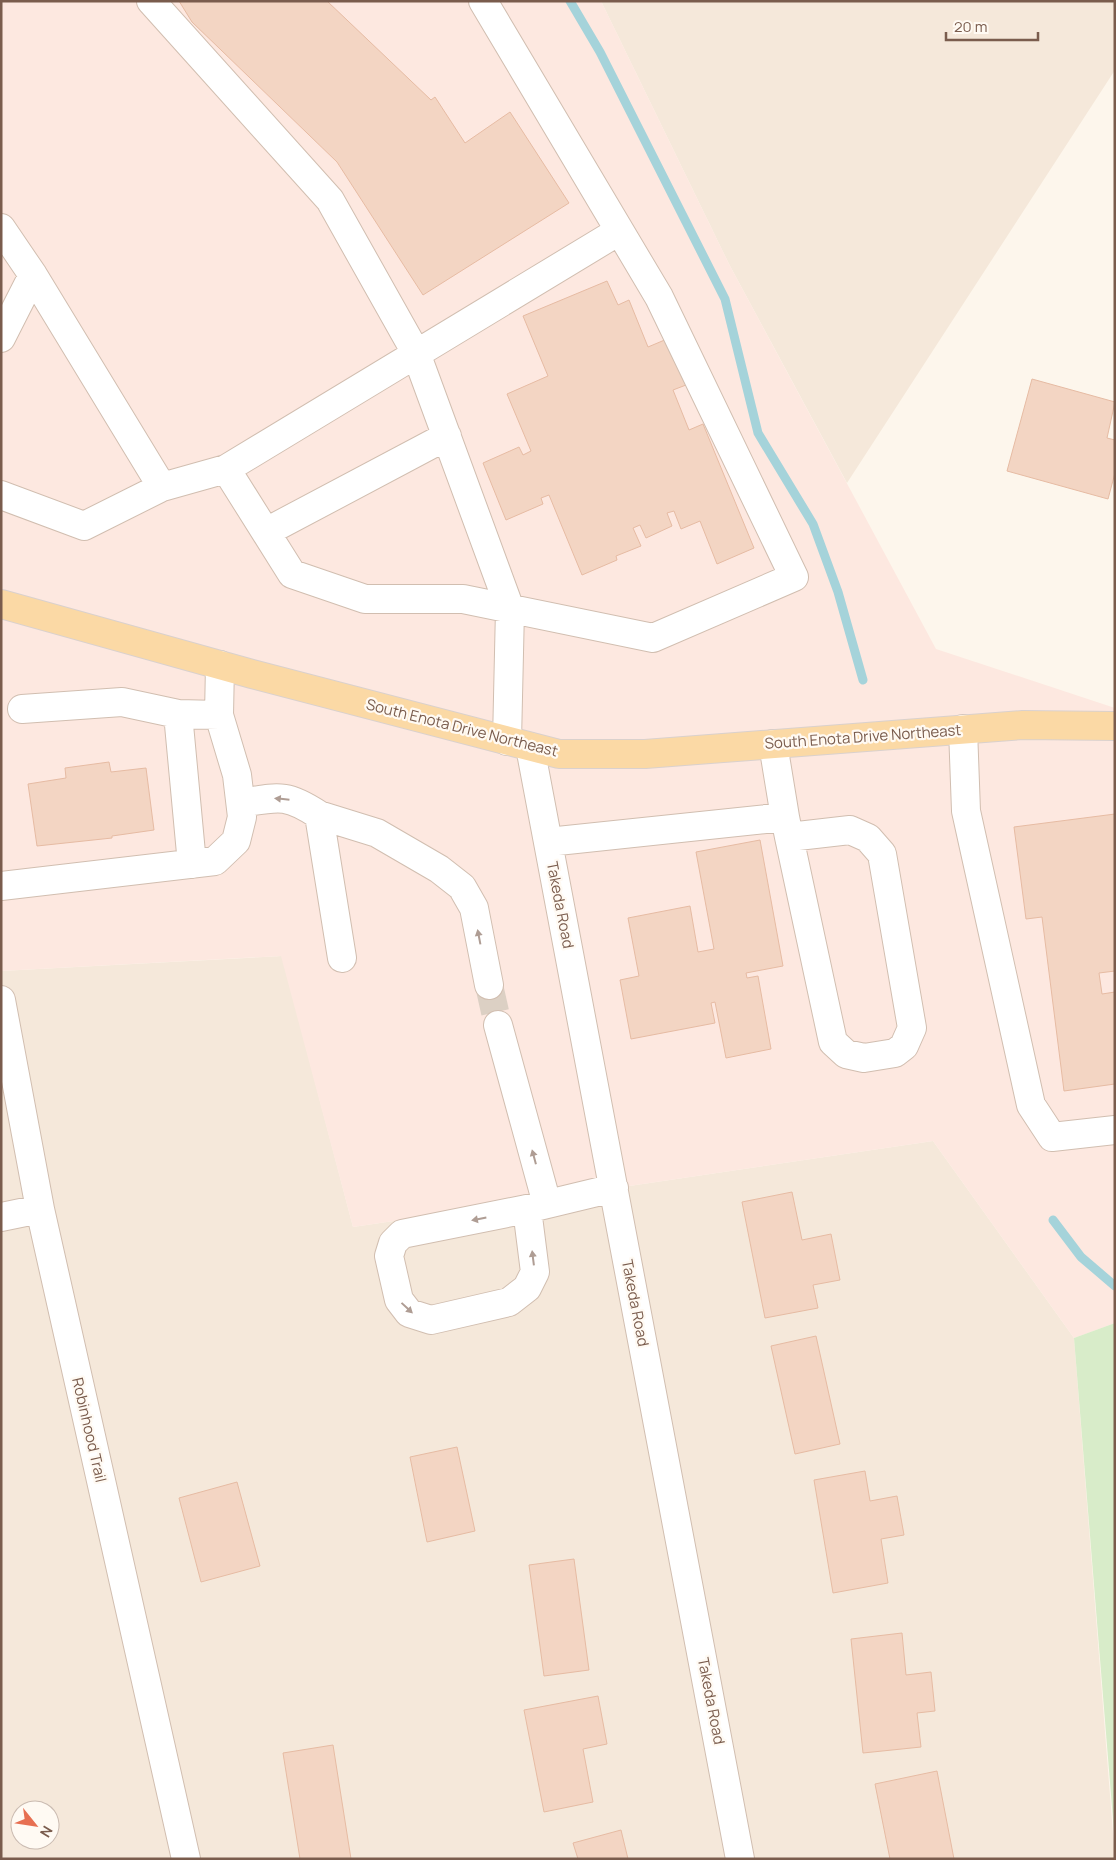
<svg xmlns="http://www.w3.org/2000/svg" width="1116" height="1860" viewBox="0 0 1116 1860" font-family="Manrope,sans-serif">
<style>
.residential{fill:#f5e8da;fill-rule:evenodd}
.commercial{fill:#fde8e0}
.green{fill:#d8ecc9}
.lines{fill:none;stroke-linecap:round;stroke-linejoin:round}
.stream{stroke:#a5d3da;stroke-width:9}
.building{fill:#f3d5c3;stroke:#e6bba3}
.minor-tunnel{stroke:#dcd0c4;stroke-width:28;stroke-dasharray:28 14;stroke-linecap:butt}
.minor-casing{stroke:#d1beb0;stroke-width:30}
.major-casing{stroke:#dad1cd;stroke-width:30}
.minor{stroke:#fff;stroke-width:28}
.major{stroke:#fbd9a5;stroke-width:28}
.oneway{fill:#af9d94}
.labels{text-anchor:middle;stroke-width:4.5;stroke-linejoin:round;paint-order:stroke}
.street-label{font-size:15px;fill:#7a5c4d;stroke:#fffaf3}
</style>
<rect width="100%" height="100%" fill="#fdf6ec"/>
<path class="residential" d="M601,1H1115V70L847,483L729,264Z
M282,956L353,1227L933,1141L1074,1338L1115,1859H1V971ZM20,1810H50V1840H20Z"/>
<path class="commercial" d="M1,1H601L729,264L936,649L1115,708V1323L1074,1338L933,1141L353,1227L281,956L1,971Z"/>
<path class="green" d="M1115,1323V1844L1074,1338Z"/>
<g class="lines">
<path class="stream" d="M570,1L600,52L725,299L758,433L813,524L838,592L863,680
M1053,1220L1081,1257L1115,1286"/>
</g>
<path class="building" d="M179,1H327L431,100L435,97L465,143L510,112L569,203L423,295L337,162L192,22Z
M607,281L618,305L629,300L648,347L667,339L686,385L673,390L689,430L703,424L754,548L717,564L700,521L681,529L674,511L667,513L672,526L646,538L640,525L633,528L641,546L616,556L617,560L582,575L549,495L541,498L543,504L506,520L483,463L519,447L523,455L531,451L507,394L548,376L523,316Z
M1032,379L1115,402L1107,438L1115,440V473L1108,499L1007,471Z
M109,762L111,772L146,768L154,830L112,836V838L37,846L28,784L66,778L65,768Z
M1115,814V971L1099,973L1102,994L1115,992V1084L1064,1091L1042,917L1026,919L1014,827Z
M760,840L783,966L746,973L747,978L758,976L771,1049L726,1058L715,1002L711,1003L715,1023L631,1039L620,980L639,976L628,918L690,906L698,952L714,949L696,852Z
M792,1192L802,1240L831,1234L840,1280L813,1285L818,1308L765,1318L742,1202Z
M816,1336L840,1444L795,1454L771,1346Z
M457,1447L475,1531L427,1542L410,1457Z
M865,1471L870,1501L897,1496L904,1535L881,1539L888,1583L833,1593L814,1480Z
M237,1482L260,1566L201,1582L179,1498Z
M574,1559L589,1670L544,1676L529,1565Z
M902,1633L906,1675L931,1672L935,1711L917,1713L921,1747L863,1753L851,1639Z
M598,1696L607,1744L583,1749L593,1802L544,1812L524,1710Z
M333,1745L351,1859H300L283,1753Z
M937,1771L954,1859H890L875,1784Z
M621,1830L628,1859H578L573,1843Z"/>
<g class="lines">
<path class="minor-tunnel" d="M489,985L498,1025"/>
<g class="minor-casing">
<path id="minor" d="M151,1L330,200L416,353L510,609L507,741
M1,228L33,275L162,487
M1,338L33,275
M226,469L619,231
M1,495L84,526L162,487L226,469L292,574L365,599H463L653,638L794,577L659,297L483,1
M266,532L447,436
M22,709L122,702L178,714L219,715
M178,714L192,864
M963,729L966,811L1031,1105L1052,1137L1115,1130
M530,747L740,1859
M241,803C278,797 286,793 319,815
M785,817L789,837L833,1042L846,1054L864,1058L895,1053L904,1046L912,1028L882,854L868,838L850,830L789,837
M548,842L785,817L773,744
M1,886L215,861L236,841L242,817L237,775L219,715L220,665
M342,958L319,815L377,833L439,869L462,887L474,908L489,985
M1,1000L40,1209L186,1859
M498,1025L547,1204
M527,1209L535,1272L527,1288L509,1302L431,1320L409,1313L399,1300L389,1256L393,1243L402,1234L527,1209L614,1188
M1,1217L40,1209"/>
</g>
<g class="major-casing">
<path id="major" d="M1,604L252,674L559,754H645L1023,725L1115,726"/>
</g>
<use href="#minor" class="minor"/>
<use href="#major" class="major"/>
</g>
<defs><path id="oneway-solid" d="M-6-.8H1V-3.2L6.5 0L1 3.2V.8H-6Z" transform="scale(1.25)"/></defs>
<g class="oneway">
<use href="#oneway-solid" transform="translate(282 799) rotate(-174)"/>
<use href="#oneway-solid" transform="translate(479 937) rotate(-101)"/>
<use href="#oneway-solid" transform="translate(534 1157) rotate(-105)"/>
<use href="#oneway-solid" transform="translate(479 1219) rotate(169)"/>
<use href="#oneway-solid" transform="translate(533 1258) rotate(-97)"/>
<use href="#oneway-solid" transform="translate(407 1308) rotate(43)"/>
</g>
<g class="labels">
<g class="street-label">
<text transform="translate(462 728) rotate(14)" y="5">South Enota Drive Northeast</text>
<text transform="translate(863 737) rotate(-4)" y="5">South Enota Drive Northeast</text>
<text transform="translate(560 905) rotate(79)" y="5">Takeda Road</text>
<text transform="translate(635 1303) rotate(79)" y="5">Takeda Road</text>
<text transform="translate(89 1430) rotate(77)" y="5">Robinhood Trail</text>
<text transform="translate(711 1701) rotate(79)" y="5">Takeda Road</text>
</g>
</g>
<rect width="1116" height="1860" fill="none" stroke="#7a5c4d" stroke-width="5"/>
<g transform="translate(35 1825) rotate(120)"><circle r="24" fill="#fffaf3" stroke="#cabbb1"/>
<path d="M0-4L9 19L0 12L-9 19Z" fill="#e76f51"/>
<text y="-8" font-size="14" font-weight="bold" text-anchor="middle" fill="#7a5c4d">N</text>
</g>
<path d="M946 32v8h92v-8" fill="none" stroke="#7a5c4d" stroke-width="2.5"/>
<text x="954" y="32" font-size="15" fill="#7a5c4d" stroke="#fffaf3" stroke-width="4" paint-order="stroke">20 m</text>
</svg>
